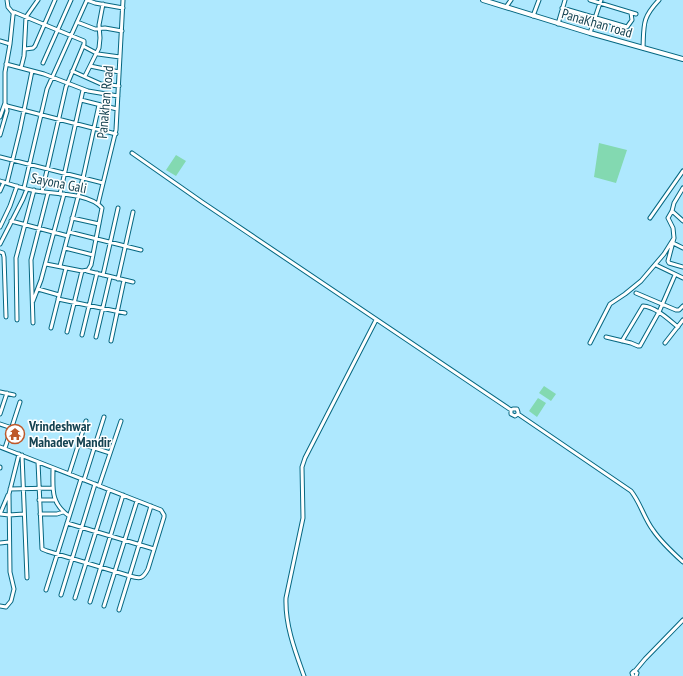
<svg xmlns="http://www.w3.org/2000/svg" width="683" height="676" viewBox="0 0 683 676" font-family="'PT Sans Narrow',sans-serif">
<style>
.green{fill:#83d9b1}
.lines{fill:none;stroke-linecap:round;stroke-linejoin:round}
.street-casing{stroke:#056781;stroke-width:5}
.secondary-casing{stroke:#056781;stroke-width:6}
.street{stroke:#fff;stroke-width:3}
.secondary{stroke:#fff;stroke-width:4}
.labels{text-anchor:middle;stroke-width:3;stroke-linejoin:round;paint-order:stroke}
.street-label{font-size:14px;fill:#144251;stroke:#fff}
.poi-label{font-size:14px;font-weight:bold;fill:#144251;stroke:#fff;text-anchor:start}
</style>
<rect width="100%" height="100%" fill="#aee8fe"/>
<path class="green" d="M599,143L627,150L616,183L594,177Z
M176,155L186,161L176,176L166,170Z
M544,386L556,394L551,401L539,393Z
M538,398L546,403L537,417L529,411Z"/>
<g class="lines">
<g class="street-casing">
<path id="street" d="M7,0L8,7L13,13
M87,0L95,3L123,8
M590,0L636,14
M506,7L511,0
M562,8L627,27L632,20L631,13
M533,16L539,0
M77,22L95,29L105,28L122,31
M558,24L565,0
M590,33L601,0
M0,41L10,44
M83,46L98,54L120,57
M643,48C644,24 642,18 659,0
M25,49L33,48L35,46L55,0
M43,63L71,0
M6,64L44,74L88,91L118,96
M90,66L119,72
M21,68L24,56L26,17L38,0
M72,71L101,84L119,86
M85,76L99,48L100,38L99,25L103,4
M81,100L117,109
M7,106L116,134
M0,117L5,103V72L10,44L13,15L14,12L84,41V44L66,87L42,192
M0,135L7,111L6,105
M132,153L202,202L511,410
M0,157L103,183
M0,181C12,185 24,189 36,191C54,194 90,193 102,208L91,265L88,270L82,271L46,264
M7,183L20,130L32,71
M24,188L47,89L87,0
M683,188L674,203L672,211L668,218L673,228L674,238L668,261L669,263L683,267
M0,191L4,182
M60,194L83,90
M98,204L116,130L123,0
M672,211L683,221
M72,218L99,224
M650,218L683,171
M11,221L68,236
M0,227L10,206L17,186
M69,232L141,250
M673,243L683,248
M0,244L23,199L27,189
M65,248L93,255
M0,252L3,253L4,257L6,317
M656,265L683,278
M60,266L83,178L99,105
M87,271L133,282
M103,275L118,208
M118,279L133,212
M38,289L59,295
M636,293L676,310H679L683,306
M58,299L125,313
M33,301L41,280L64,194
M17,320L16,258L34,190
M33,323L31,260L48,193
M51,328L66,268
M67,332L82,271
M82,335L97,273
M96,337L110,277
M606,337L631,343L638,346H640L659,312L675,275
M111,341L124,280
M622,341L643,306C656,307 668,319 678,327
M590,343L610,304L625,294L641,281L664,254L674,238
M665,343L683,320
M0,392L14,395
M0,414L7,393
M518,414L515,416L511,414V410L513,409H517L518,412V414L631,491C640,502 644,518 653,530C661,542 672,552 683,562
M0,424L12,428
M79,443L110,453
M0,447L161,510L164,515V517L148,569C143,579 140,579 130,576L47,551L42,549L38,462
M5,448L20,402
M22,455L27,578
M0,468V467
M53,468C53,488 50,503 69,516
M69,474L86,421
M84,480L104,417
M99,486L121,421
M10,489L53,488
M39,500H55
M0,514L9,515L24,514
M0,514L8,495
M40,514H57L63,512
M67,523L154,549
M0,543L9,542
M46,590L81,479
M61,595L95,484
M75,598L109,490
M90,602L123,495
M0,606L6,607L11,601L14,589L10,572L9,494L19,454
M104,606L137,501
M119,610L151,506
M635,671L645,659L683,620
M304,676C295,651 285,625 286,598L303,518L302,467L305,458L376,320
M633,676L632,673L634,671L637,673L636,676"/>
</g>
<g class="secondary-casing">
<path id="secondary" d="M483,0L590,33L683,59"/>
</g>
<use href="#street" class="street"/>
<use href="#secondary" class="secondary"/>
</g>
<defs>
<g id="temple-ring" transform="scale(1)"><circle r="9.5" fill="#fff" stroke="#be582a" stroke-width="1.5"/><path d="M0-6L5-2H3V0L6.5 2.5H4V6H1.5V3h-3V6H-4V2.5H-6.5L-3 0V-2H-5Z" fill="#be582a"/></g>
</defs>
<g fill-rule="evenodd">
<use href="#temple-ring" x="15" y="434"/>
</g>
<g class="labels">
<g class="street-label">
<text transform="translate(597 23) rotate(16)" y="5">PanaKhan road</text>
<text transform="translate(105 102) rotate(-85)" y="5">Panakhan Road</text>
<text transform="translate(59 183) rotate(11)" y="5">Sayona Gali</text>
</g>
<g class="poi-label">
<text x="29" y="431">Vrindeshwar<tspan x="29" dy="16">Mahadev Mandir</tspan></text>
</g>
</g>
</svg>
